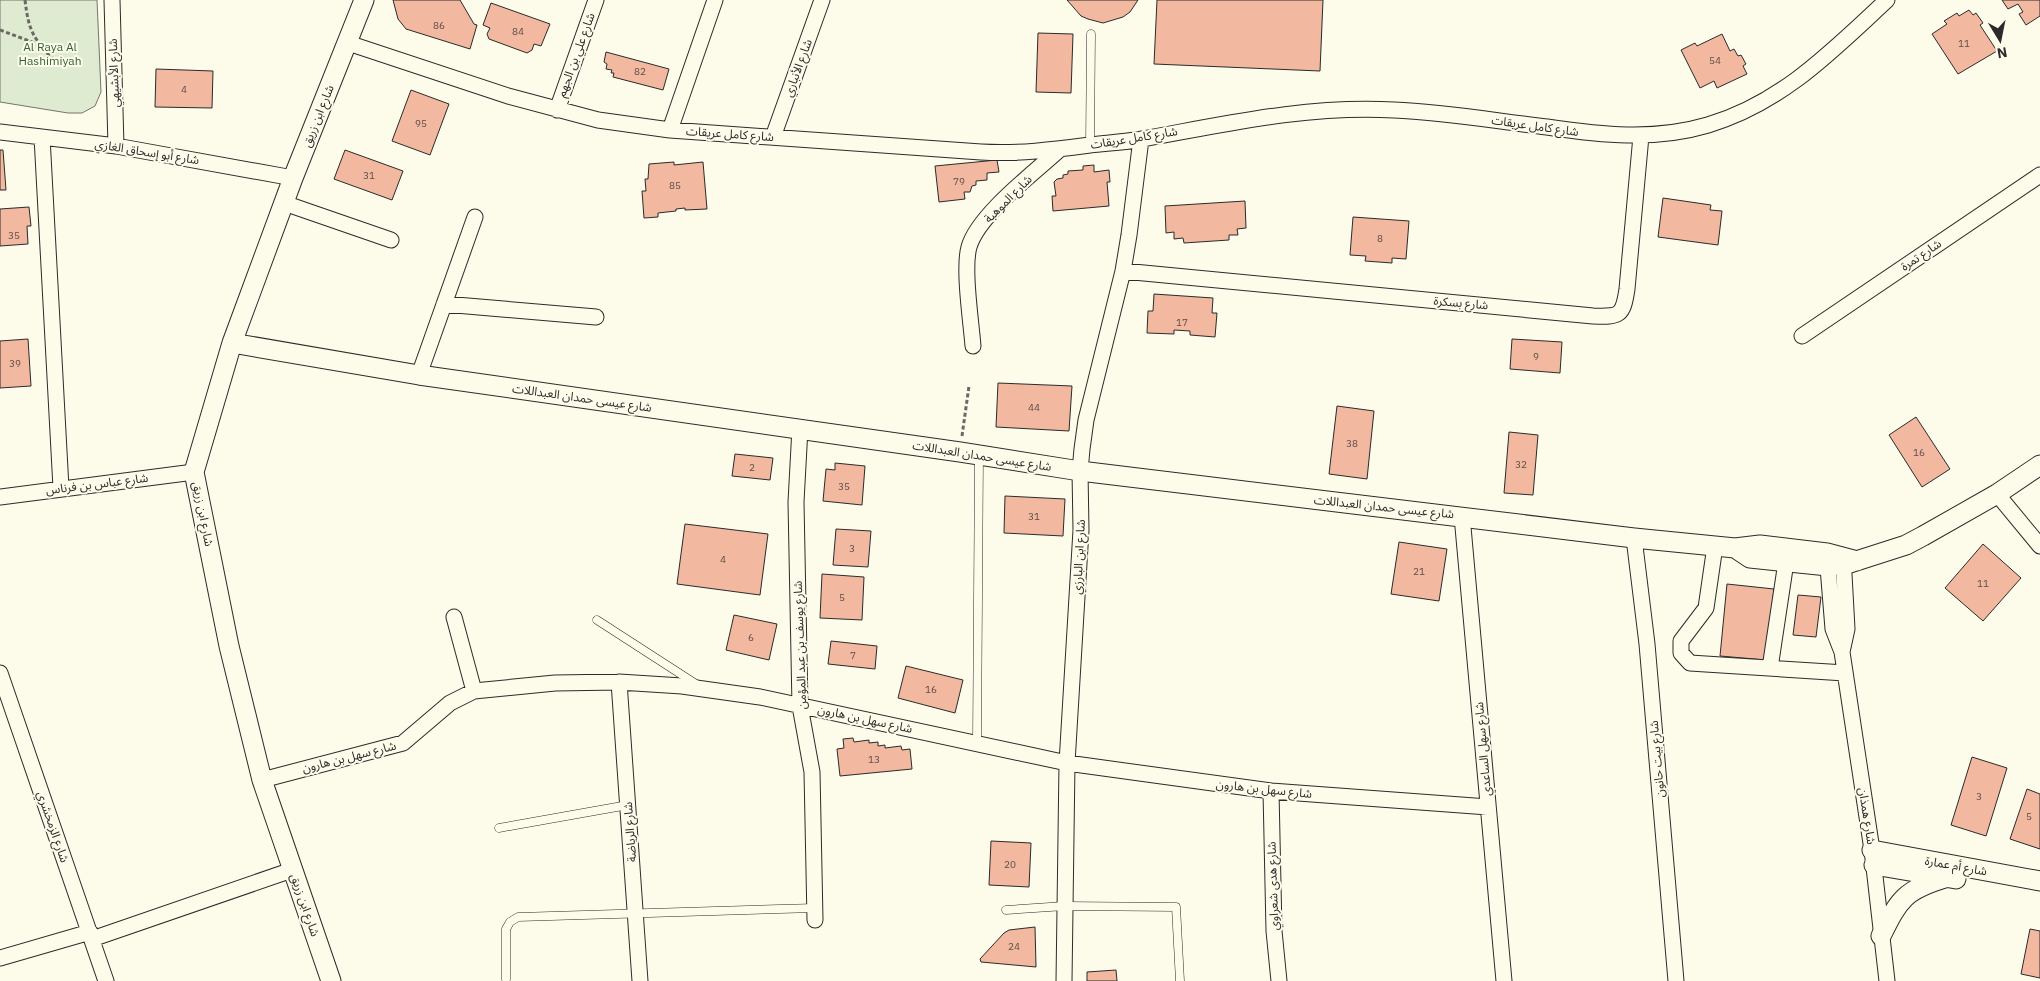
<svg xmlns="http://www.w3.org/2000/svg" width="2040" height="981" viewBox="0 0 2040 981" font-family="'IBM Plex Sans','Noto Sans Arabic',sans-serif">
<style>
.green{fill:#deebd1;stroke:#74746e}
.building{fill:#f2b8a0;stroke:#2b2b2b}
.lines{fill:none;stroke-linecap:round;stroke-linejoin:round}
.service-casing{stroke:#2b2b2b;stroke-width:9}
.minor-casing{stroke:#2b2b2b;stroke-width:17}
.tertiary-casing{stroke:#2b2b2b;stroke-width:21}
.path{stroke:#6a6964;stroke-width:3;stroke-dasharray:4 2.5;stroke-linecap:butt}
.service{stroke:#fdfbea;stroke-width:8}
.minor{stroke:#fdfbea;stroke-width:15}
.tertiary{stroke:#fdfbea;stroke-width:19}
.labels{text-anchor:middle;stroke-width:4;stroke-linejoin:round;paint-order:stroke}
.number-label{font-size:10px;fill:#5d4e48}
.park-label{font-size:12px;fill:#34623c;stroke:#fdfbea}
.street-label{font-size:12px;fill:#2b2b2b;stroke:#fdfbea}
</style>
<rect width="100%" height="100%" fill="#fdfbea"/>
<path class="green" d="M0,0H97L101,92L95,106L82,113H68L0,102Z"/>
<path class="building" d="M393,0H460L474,24L477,25L470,49L406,29L398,19Z
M1067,0H1138L1130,12L1123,17L1103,23L1088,19L1081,16Z
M1157,0H1323L1320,71L1154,64Z
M2002,0H2040V16L2026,25L2019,14L2023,12L2018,4L2008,9Z
M491,3L550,24L541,46L534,44L532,50L527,53L489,39L487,34L490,28L483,25Z
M1969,10L1973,15L1976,13L1983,23L1980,25L1997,51L1958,74L1932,34L1947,24L1944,21L1957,13L1959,16Z
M1038,33L1073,34L1071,93L1036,92Z
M1722,34L1730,51L1734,49L1738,56L1741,55L1746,64L1743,66L1747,74L1717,88L1714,81L1700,88L1681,50L1695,43L1697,46Z
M606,52L669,69L663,90L613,77L614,73H611L612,70L606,69L607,64L604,62Z
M156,69L213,71L212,108L155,107Z
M411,90L449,104L430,155L392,141Z
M0,150H3L6,190H0Z
M345,150L403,171L392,200L334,179Z
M997,160L999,172L987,173V180L976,181V185L972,186L970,192H964L965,199L939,202L935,166Z
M674,162V165L703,162L707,209L685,210V208L676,209V211L658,213V217L644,218L642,191H646L645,179H648L649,164Z
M1094,165V172L1109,170L1110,182H1107L1109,206L1053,211L1052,196H1056L1054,182L1057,179L1063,178V175L1068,174V171L1083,170V166Z
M1663,198L1711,205L1710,210L1722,211L1718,245L1658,237Z
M1245,201L1246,228L1237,229L1238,235H1229V240L1184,243L1183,238L1174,239V232L1166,233L1165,206Z
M29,207L31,226H27L28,244L0,246V209Z
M1353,217L1409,221L1406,259L1392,258V263L1365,261L1366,256L1350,255Z
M1154,294L1213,298L1212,313H1217L1215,337L1190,335V331L1174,330V334L1147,333L1148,311H1153Z
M28,339L31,386L0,388V341Z
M1512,339L1562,342L1560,373L1510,369Z
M998,383L1072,386L1069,431L996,427Z
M1337,406L1374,411L1367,479L1329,474Z
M1916,417L1950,469L1922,487L1889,435Z
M1509,432L1538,435L1533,495L1504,493Z
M735,454L773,458L770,480L732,476Z
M835,463L865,466L862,505L823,501L826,469L835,470Z
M1005,496L1065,499L1063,536L1004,533Z
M685,524L768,534L760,595L677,584Z
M836,529L871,531L868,567L833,565Z
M1399,542L1447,549L1439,601L1391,594Z
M1983,544L2021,578L1983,621L1945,588Z
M822,574L864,577L862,620L820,618Z
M1727,584L1774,589L1766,660L1720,656Z
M1798,595L1821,597L1816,637L1793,635Z
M734,615L777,624L769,660L726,650Z
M831,641L877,646L875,669L828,664Z
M906,666L963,680L955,713L898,698Z
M853,738L854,742L869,740V743L878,742V746L885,745V748L901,746L902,750L910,749L912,769L840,776L837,749L844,748L843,739Z
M1972,757L2007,768L1986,836L1951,825Z
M2027,789L2040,794V849L2010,839Z
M991,841L1031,843L1029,887L989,885Z
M1035,927L1036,967L981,962L980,959L1004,933L1009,930Z
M2030,929L2040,931V978L2021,974Z
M1116,970L1117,981H1087V972Z"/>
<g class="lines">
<g class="service-casing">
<path id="service" d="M1090,145L1091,34
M597,620L696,684
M977,743L979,455
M499,828L628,805
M1006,910L1065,906L1176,907L1180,981
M506,979V929L510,922L518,917L815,908"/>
</g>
<g class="minor-casing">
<path id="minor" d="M112,0L116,146
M348,43L508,96L598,120L670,130L981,152C1018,154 1053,150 1090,145C1108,143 1125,142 1143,139C1226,124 1309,105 1394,110C1445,112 1496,121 1547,127C1601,135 1654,141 1708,125C1782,103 1832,51 1887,0
M557,110L596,0
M670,130L715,0
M0,132L116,146L293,178
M42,137L61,488
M773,137L822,0
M284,203L391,240
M1123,271L1593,316C1620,317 1623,316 1627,289L1641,136
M444,304L596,317
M1802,336L2040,175
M973,346C971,321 963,268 969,247C978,215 1035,172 1059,150
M419,375L475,217
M800,428L796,502L800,706L812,772L815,920
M1997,494L2040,546
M0,497L194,472
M1462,516L1504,981
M1634,538L1647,644L1676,981
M1715,546L1706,608L1681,641V653L1690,663L1845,673
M1827,555L1833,629L1842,652L1872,850L1887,981
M454,617L474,691
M1842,652L1847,629L1843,556
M1770,668L1786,562
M0,673L106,981
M619,682L640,981
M262,780L403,743L450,703L474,691L555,683L619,682L682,686L760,697L1067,763L1271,791L1488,807
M1271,791L1274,931L1279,981
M92,939L292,870
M0,958L90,932
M1064,981L1067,763L1081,530L1080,471L1082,449L1086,420L1123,271L1129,235L1141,139"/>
</g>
<g class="tertiary-casing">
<path id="tertiary" d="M232,343L419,375L960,452L1080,471L1634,538L1735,548L1760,545L1827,553L1857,561
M1735,548L1750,558L1828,566L1850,563L1906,545L1923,536L1997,494L2040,465
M1872,850L2040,881
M1874,865L1956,879
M1881,936C1899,899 1905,890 1945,878
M331,981L262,780L229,646L194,472L232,343L293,178L364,0"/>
</g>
<path class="path" d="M25,0C29,34 34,38 56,63
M0,30L40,45
M962,436L969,386"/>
<use href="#service" class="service"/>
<use href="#minor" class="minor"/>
<use href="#tertiary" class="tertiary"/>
</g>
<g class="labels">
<g class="number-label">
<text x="439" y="29">86</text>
<text x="518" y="35">84</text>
<text x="1964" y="47">11</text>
<text x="1715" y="64">54</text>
<text x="640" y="75">82</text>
<text x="184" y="93">4</text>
<text x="421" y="127">95</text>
<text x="369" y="179">31</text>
<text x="959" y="185">79</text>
<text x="675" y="189">85</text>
<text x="14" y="239">35</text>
<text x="1380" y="242">8</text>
<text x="1182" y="326">17</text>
<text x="1536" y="360">9</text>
<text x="15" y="367">39</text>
<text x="1034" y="411">44</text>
<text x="1352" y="447">38</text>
<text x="1919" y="456">16</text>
<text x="1521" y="468">32</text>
<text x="752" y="471">2</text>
<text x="844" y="490">35</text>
<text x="1034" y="520">31</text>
<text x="852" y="552">3</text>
<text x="723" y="563">4</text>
<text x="1419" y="575">21</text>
<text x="1983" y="587">11</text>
<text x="842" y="601">5</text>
<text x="751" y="641">6</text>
<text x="853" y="659">7</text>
<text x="931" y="693">16</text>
<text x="874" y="763">13</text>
<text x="1979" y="800">3</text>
<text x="2029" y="820">5</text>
<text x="1010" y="868">20</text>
<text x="1014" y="950">24</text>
</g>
<g class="park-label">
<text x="50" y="51">Al Raya Al<tspan x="50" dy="14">Hashimiyah</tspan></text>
</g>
<g class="street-label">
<text transform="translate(576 55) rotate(-70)" y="4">شارع علي بن الجهم</text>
<text transform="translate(798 68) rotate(-70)" y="4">شارع الأنباري</text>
<text transform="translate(114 73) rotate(-92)" y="4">شارع الأبشيهي</text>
<text transform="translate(318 116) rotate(-68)" y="4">شارع ابن زريق</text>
<text transform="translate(1535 126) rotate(8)" y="4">شارع كامل عريقات</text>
<text transform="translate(730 134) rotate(4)" y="4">شارع كامل عريقات</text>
<text transform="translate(1134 138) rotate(-9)" y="4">شارع كامل عريقات</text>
<text transform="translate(147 152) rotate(9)" y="4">شارع أبو إسحاق الغازي</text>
<text transform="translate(1008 199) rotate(-45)" y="4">شارع الموهبة</text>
<text transform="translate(1921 255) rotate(-34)" y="4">شارع تمرة</text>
<text transform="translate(1461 303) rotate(5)" y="4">شارع بسكرة</text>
<text transform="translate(582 398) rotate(8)" y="4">شارع عيسى حمدان العبداللات</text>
<text transform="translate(982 456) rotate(9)" y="4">شارع عيسى حمدان العبداللات</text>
<text transform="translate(97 484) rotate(-7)" y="4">شارع عباس بن فرناس</text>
<text transform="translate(1384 507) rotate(6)" y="4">شارع عيسى حمدان العبداللات</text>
<text transform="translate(203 514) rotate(79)" y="4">شارع ابن زريق</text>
<text transform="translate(1079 557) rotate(-87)" y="4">شارع ابن البارزي</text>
<text transform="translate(800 645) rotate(-92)" y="4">شارع يوسف بن عبد المؤمن</text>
<text transform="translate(865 719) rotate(12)" y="4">شارع سهل بن هارون</text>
<text transform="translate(1483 749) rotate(-95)" y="4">شارع سهل الساعدي</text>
<text transform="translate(349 757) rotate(-14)" y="4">شارع سهل بن هارون</text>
<text transform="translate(1657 759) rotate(-95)" y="4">شارع بيت حانون</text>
<text transform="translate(1264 789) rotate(6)" y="4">شارع سهل بن هارون</text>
<text transform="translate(1867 816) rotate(81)" y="4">شارع همذان</text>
<text transform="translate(53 827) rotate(71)" y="4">شارع الزمخشري</text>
<text transform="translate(630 832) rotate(-94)" y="4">شارع الرياضة</text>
<text transform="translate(1956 866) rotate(10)" y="4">شارع أم عمارة</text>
<text transform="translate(1273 886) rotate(-92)" y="4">شارع هدى شعراوي</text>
<text transform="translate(305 905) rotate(71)" y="4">شارع ابن زريق</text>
</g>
</g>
<g transform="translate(2000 40) rotate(170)" stroke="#fdfbea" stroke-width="4" paint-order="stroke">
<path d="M0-4L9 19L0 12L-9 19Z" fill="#2b2b2b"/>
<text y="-8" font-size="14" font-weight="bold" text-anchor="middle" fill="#2b2b2b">N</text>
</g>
</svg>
